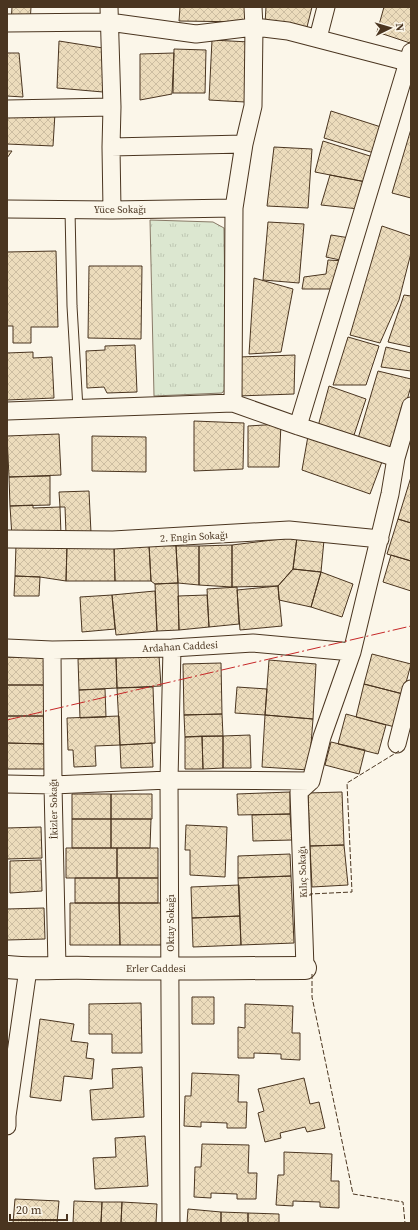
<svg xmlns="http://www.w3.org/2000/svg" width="418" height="1230" viewBox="0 0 418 1230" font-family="'Source Serif 4',serif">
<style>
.park{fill:url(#park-tufts);stroke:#887966}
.building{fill:url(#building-cross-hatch);stroke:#4a3520}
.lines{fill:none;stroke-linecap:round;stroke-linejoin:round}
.lane-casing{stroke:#4a3520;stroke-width:11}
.street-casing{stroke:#4a3520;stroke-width:19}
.secondary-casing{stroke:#4a3520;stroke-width:24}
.lane{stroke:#fbf6e9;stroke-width:9}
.street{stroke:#fbf6e9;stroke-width:17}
.secondary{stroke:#fbf6e9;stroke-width:22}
.fence{stroke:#4a3520;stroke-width:1;stroke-dasharray:5 2;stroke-linecap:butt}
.power{stroke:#c62828;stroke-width:1;stroke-dasharray:14 3 2 3;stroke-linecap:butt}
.labels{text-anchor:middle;stroke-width:3;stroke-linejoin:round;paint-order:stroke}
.street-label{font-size:10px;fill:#4a3520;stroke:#fbf6e9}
</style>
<defs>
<pattern id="park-tufts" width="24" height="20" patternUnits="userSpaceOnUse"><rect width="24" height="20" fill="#dce7d0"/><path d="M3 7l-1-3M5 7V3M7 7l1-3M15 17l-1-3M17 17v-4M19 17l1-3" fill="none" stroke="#bec7b2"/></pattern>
<pattern id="building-cross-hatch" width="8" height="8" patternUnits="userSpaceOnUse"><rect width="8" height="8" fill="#ecdcbc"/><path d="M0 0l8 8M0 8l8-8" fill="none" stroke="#ccbda1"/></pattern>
</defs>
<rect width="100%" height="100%" fill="#fbf6e9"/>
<path class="park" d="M150,220L213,222L224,228L226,388L222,393L154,396Z"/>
<path class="building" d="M12,7H31L30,23H11Z
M180,7H250V22L179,21Z
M266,7H312L307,27L265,24Z
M384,7H411V38L410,43L377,32Z
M212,40L249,42L245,102L209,100Z
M59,41L103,48V92L57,88Z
M174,49L206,50L205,93H173Z
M7,53H19L23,97L7,96Z
M174,53L172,94L140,100V54Z
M331,111L381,127L374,153L324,138Z
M55,113L53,146L7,144V115Z
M411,129V198L392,193Z
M323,141L373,157L366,182L315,172Z
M274,147L312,149L308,208L267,206Z
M7,151H12L7,158Z
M330,175L366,182L359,209L321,205Z
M268,222L304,224L299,283L263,280Z
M382,226L411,236V253L399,300L380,343L350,335Z
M331,235L350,238L345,261L326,257Z
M56,251L58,327H31V343H13V326H7V252Z
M328,260L345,261L338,289H302L304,277L326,274Z
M89,266H142L141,339L88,338Z
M254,278L293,289L281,352L249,354Z
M404,295L411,296V347L388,342Z
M348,337L379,346L366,385H333Z
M135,345L137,392L107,393L104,387L87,388L86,351L105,350V346Z
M386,347L411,353V371L381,367Z
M33,352V358L52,357L54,398L7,400V353Z
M295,355L294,394L238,396L239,357Z
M378,371L411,379V386L392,453L357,442Z
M329,386L366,399L352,441L317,430Z
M194,421L244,423L243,469L194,471Z
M281,424L279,467H248V426Z
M59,434L61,475L9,477L7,436Z
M92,436L146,437V472L92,471Z
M308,436L383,459L370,494L302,470Z
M50,476V505L10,506L9,477Z
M411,477V523L398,519Z
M89,491L91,533L66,534L65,507H60L59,492Z
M33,505V508L60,507L61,535L12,537L10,506Z
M398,519L411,523V561L387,554Z
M297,537L293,569L278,586L232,587V545Z
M297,537L324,540L321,572L293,569Z
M16,545H67L66,581L40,577L15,576Z
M67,545L114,546L115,581H66Z
M149,545L151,581H115L114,546Z
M149,545L176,546L178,583L155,584L151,581Z
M232,545V587L199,585V546Z
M176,546H199V585L178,583Z
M391,555L411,561V591L383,582Z
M293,569L321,572L311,607L279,600L278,586Z
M321,572L353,584L342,617L311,607Z
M15,576L40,577L39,596H14Z
M178,583L179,630L157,631L155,584Z
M278,586L282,626L240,630L237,590Z
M237,587L239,624L209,627L207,589Z
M155,591L157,631L116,635L112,595Z
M112,595L115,629L82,632L80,597Z
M207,595L209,627L179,630L178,596Z
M372,654L411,664L403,694L364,684Z
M159,656L161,686L117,688L116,658Z
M7,657H46V685H7Z
M116,658L117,688L79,690L78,659Z
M269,660L316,664L313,719L265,715Z
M221,663L222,714L184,715L183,664Z
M364,684L403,694L395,727L356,717Z
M7,685H46V716H7Z
M153,687L155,743L120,745L117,688Z
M237,687L267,689L265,715L235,713Z
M105,689L106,717L80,718L79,690Z
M222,714L223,736L185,737L184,715Z
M346,714L386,725L378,754L338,744Z
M265,715L313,719L309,770L262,767Z
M7,716H46V744L7,743Z
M119,716L120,745L95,746L96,766L74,767L73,750H68L67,718Z
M250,735L251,768H223V736Z
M202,736H223V768L203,769Z
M202,736L203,769H185V737Z
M331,742L365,750L359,774L325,765Z
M7,743L46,744V769H7Z
M152,743L153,767L121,768L120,745Z
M290,792V814L238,815L237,794Z
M342,792L344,845L310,846L308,793Z
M72,794H111V819H72Z
M111,794H152V819H111Z
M290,814L292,840L253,841L252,815Z
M72,819H111V848H72Z
M111,819H151L150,848H111Z
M186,825L227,827L225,877L190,875V850H185Z
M41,827L42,858L7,859V828Z
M344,845L348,885L312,887L310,846Z
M66,848H117V878H66Z
M117,848H158V878H117Z
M290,854L291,876L238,878V856Z
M41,860L42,891L10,893V861Z
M291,876L294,943L241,945L238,878Z
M75,878H119V903H75Z
M119,878H158V903H119Z
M239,885L240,916L192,918L191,887Z
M70,903H119L120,945H70Z
M119,903H163V945H120Z
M44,908L45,939L7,940V909Z
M240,916L241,945L193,947L192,918Z
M192,997H214V1024H192Z
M141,1003L142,1053H112V1034H89V1004Z
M245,1004L293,1006L292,1033H300V1060L281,1059V1054L254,1053V1058H238V1027L245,1028Z
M40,1019L74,1024L71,1041L88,1043L86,1058L94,1059L92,1079L64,1076L61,1101L30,1097Z
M142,1067L144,1117L92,1120L90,1090L113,1088L112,1069Z
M192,1073L239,1075L238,1102H247L246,1128H227V1123L201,1122V1127L184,1126L185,1096H191Z
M304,1078L310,1104L319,1102L325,1128L307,1132L305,1127L280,1133L281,1138L265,1142L258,1113L264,1111L258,1089Z
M145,1136L148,1186L95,1189L93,1158L116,1157L115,1138Z
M202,1144L249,1145L248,1173H257L256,1199H237V1194L211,1193V1198L194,1197L195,1167H201Z
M284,1152L332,1154L331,1181H339V1208L320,1207V1202L293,1201V1206L276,1205L278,1175H284Z
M15,1199L59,1201L57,1223H13Z
M74,1201L102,1202L101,1223H73Z
M102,1202H122L121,1223H101Z
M122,1202L157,1204L156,1223H121Z
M188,1209L221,1212V1223H187Z
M221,1212L248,1213V1223H221Z
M248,1213L279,1214V1223H248Z"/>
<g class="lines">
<g class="lane-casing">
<path id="lane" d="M70,210L72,306L78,409"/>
</g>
<g class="street-casing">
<path id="street" d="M109,7L112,107L111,147L112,210
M7,23L109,22L196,34L254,27L288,31L411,63
M318,38L326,7
M7,109L112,107
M111,147L244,144
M7,209L112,210L234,208
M233,403L234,208L244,144L253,106L254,27L253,7
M7,411L233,403L298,426L396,458
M298,426L411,52
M7,539L113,540L289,530L380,539
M7,648L52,650L172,648L253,643L352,652
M52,650L53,785L57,967
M397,744L411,689
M7,784L53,785L169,780L311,781L322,737L352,652L390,494L396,458L411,406
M305,968L299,792L311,781
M7,1126V1116L28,969
M171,1223L169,780L172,648"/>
</g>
<g class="secondary-casing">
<path id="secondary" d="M7,967C34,970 62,967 89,968C161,969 233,968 305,968"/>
</g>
<use href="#lane" class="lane"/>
<use href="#street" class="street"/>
<use href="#secondary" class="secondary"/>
<path class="fence" d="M310,896V894L352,892L347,783L399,751
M312,974V997L353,1194L403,1202L405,1223"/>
<path class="power" d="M7,720L411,626"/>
</g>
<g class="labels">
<g class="street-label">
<text x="120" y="213">Yüce Sokağı</text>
<text transform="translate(194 536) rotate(-3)" y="4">2. Engin Sokağı</text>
<text transform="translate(180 646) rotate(-3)" y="4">Ardahan Caddesi</text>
<text transform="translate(53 809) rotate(-91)" y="4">İkizler Sokağı</text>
<text transform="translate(302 872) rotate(-92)" y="4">Kılıç Sokağı</text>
<text transform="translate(170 923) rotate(-90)" y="4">Oktay Sokağı</text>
<text x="156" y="972">Erler Caddesi</text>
</g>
</g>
<rect width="418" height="1230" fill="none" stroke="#4a3520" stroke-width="16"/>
<g transform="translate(390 28) rotate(85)" stroke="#fbf6e9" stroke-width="3" paint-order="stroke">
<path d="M0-3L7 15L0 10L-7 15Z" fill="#4a3520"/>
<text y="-6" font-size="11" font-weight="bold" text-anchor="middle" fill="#4a3520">N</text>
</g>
<path d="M10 1214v6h57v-6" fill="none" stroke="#4a3520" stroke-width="2"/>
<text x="16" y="1214" font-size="12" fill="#4a3520" stroke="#fbf6e9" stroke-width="3" paint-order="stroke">20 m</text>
</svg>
